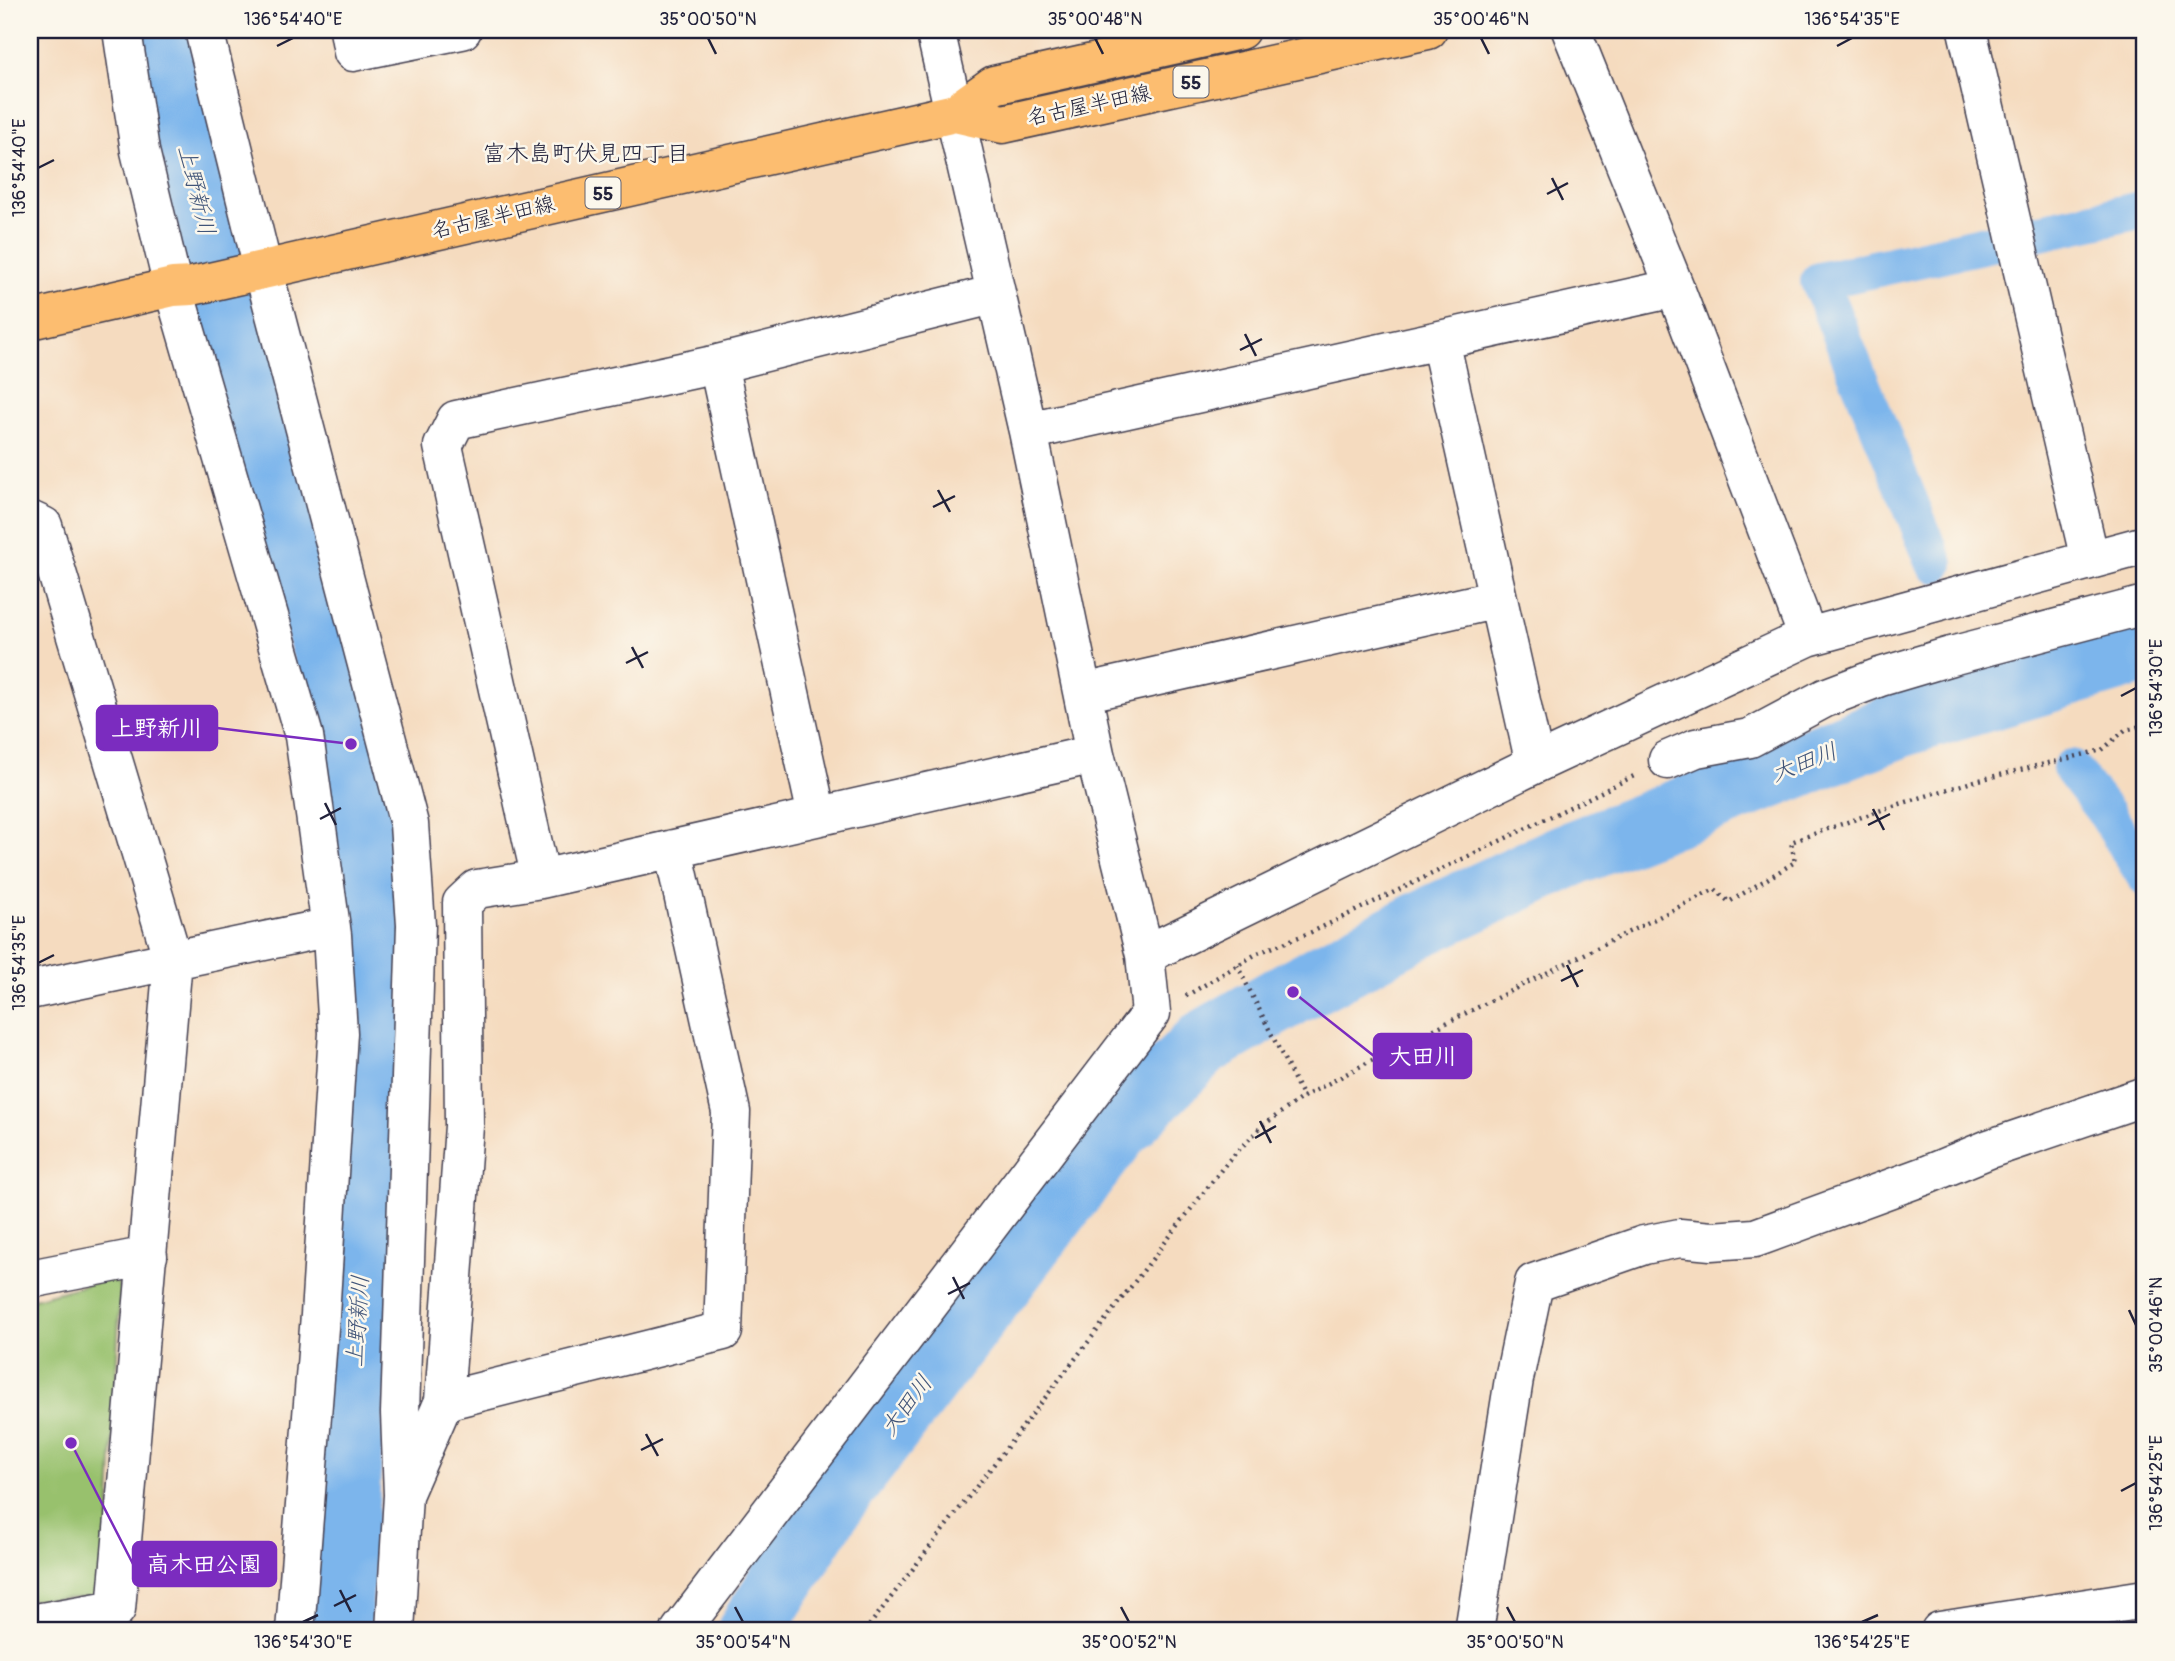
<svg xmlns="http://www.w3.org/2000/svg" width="2175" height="1661" viewBox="0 0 2175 1661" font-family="Pangolin,'Klee One',sans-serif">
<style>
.green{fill:#98c16d;stroke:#5d7254;stroke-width:2}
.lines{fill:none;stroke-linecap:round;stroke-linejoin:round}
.canal{stroke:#7bb5ec;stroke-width:38}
.river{stroke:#7bb5ec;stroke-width:66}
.minor-casing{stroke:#423e4f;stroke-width:41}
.major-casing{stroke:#423e4f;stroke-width:41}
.path{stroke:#423e4f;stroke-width:4.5;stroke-dasharray:2 5;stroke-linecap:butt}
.minor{stroke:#fff;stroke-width:38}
.major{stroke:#fcbd6f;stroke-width:38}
.ticks{fill:none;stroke:#22223b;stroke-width:2.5}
.labels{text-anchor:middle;stroke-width:5;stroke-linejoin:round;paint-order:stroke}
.shield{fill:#fbf7ec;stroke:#636270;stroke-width:2}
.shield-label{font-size:19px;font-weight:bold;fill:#22223b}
.street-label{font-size:21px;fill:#22223b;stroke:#fbf7ec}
.neighbourhood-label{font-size:23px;fill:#22223b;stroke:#fbf7ec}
.water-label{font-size:23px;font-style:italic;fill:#415579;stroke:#fbf7ec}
.leader{fill:none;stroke:#7b2cbf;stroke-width:2.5}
.callout-dot{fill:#7b2cbf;stroke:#fbf7ec;stroke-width:2.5}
.callout{fill:#7b2cbf;stroke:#7b2cbf;stroke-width:2.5}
.callout-label{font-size:23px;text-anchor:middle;font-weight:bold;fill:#fff}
.neatline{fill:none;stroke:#22223b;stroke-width:2.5}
.ticks-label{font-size:18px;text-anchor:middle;fill:#22223b}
</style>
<rect width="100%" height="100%" fill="#fbf7ec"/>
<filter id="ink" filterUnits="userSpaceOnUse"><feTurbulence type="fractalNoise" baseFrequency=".0143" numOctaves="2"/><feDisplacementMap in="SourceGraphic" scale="14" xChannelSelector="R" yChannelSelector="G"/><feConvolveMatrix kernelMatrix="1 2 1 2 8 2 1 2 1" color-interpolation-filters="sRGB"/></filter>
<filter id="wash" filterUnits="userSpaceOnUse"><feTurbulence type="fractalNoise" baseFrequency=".00686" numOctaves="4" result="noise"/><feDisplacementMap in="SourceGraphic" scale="28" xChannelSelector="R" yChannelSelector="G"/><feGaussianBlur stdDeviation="1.57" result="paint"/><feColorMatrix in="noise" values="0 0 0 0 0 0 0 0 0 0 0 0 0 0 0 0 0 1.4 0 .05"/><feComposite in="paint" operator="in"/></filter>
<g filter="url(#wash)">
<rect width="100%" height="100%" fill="#f5dbbf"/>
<path class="green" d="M116,1277L120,1291L106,1586L98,1597L30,1600V1300Z"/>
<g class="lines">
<path class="canal" d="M1935,564L1819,281L2145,209
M2071,768L2108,816L2145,876"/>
<path class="river" d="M165,30L172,85L209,239L351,744L381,953L338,1631
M750,1631L833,1501L1118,1129L1204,1043L1293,992L1423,923L1564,857L1902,724L2145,651"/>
</g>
</g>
<g filter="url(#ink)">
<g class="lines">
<g class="minor-casing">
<path id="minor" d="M122,30L140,151L173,287L304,736L332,935L338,1033L320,1315L295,1631
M204,30L263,269L409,824L416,925L400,1413L403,1495
M349,30L353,52L462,30
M1571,30L1675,288L1808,637
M1967,30L2090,560
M1440,340L1535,764
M718,364L817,816
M1028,431L1675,288
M30,520L43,526L173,960L116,1609L30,1624
M1083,693L1498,599
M1668,760L1696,748L1750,738L1825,698L1880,677L1951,656L2145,605
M541,879L443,446L456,420L718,364L996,294
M1145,955L1535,764L1808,637L2145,545
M30,990L331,927
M30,1279L148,1256
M444,1401L723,1331L731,1112L673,849
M395,1631L403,1495L444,1401L464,1126L462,903L477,889L541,879L1095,754
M680,1631L1151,1013L1145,955L1095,754L1028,431L935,30
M1474,1631L1514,1379L1534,1283L1644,1245L1680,1238L1711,1241L1755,1238L1924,1176L1989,1149L2145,1096
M1940,1631L2145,1599"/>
</g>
<g class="major-casing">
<path id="major" d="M955,113L1003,124L1428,30
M30,320L173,287L192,286L955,113L994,85L1240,30"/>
</g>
<path class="path" d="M1237,965L1303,1097
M1186,996L1258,953L1314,931L1634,776
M865,1631L1228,1161L1262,1126L1303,1097L1376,1058L1715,889L1729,902L1795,862L1791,842L1890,807L1975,781L2102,750L2125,730L2145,725"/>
<use href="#minor" class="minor"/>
<use href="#major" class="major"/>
</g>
</g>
<path class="ticks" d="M708,38L716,54M1095,38L1103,54M1481,38L1489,54M277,46L293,38M1837,46L1852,38M38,168L54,160M1552,178L1563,200M1547,194L1568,183M1245,334L1256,356M1240,350L1262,339M938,490L950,512M933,507L955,496M632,647L643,668M626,663L648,652M2121,696L2136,688M325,803L336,825M1873,809L1884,830M320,819L341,808M1868,825L1890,814M38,963L54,955M1567,965L1578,987M1561,981L1583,970M1260,1121L1271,1143M1255,1138L1276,1126M953,1277L964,1299M948,1294L970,1283M2129,1310L2136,1325M646,1434L658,1456M641,1450L663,1439M2121,1491L2136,1483M340,1590L351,1612M334,1606L356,1595M735,1607L743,1622M1121,1607L1129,1622M1507,1607L1515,1622M303,1622L318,1615M1862,1622L1878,1615"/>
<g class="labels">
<g class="shield">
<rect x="1173.5" y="66.5" width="35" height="31" rx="5"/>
<rect x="585.5" y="177.5" width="35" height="31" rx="5"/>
</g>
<g class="shield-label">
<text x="1191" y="89">55</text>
<text x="603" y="200">55</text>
</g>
<g class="street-label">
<text transform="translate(1089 105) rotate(-12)" y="7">名古屋半田線</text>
<text transform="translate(493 217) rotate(-13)" y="7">名古屋半田線</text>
</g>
<g class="neighbourhood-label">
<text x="586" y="161">富木島町伏見四丁目</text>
</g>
<g class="water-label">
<text transform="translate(197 190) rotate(76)" y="8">上野新川</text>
<text transform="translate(1804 762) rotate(-21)" y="8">大田川</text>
<text transform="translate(357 1321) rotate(-86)" y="8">上野新川</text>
<text transform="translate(906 1405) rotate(-53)" y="8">大田川</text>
</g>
</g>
<path class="leader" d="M351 744L217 728M1293 992L1374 1056M71 1443L133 1564"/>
<g class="callout-dot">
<circle cx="351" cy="744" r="7"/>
<circle cx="1293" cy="992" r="7"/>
<circle cx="71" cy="1443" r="7"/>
</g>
<g class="callout">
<rect x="97" y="706" width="120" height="44" rx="7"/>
<rect x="1374" y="1034" width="97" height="44" rx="7"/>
<rect x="133" y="1542" width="143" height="44" rx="7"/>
</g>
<g class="callout-label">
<text x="157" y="736">上野新川</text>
<text x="1423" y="1064">大田川</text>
<text x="204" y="1572">高木田公園</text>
</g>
<rect width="2175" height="1661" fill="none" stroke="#fbf7ec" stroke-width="77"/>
<rect x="38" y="38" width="2098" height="1584" class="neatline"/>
<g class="ticks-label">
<text x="293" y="25">136°54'40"E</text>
<text x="708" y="25">35°00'50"N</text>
<text x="1095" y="25">35°00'48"N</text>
<text x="1481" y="25">35°00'46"N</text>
<text x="1852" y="25">136°54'35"E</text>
<text transform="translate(19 168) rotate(-90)" y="6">136°54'40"E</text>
<text transform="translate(2156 688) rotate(-90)" y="6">136°54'30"E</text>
<text transform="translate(19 963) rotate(-90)" y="6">136°54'35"E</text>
<text transform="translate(2156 1325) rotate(-90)" y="6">35°00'46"N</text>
<text transform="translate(2156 1483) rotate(-90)" y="6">136°54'25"E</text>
<text x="303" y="1648">136°54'30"E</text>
<text x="743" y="1648">35°00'54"N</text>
<text x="1129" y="1648">35°00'52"N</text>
<text x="1515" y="1648">35°00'50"N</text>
<text x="1862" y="1648">136°54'25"E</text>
</g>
</svg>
